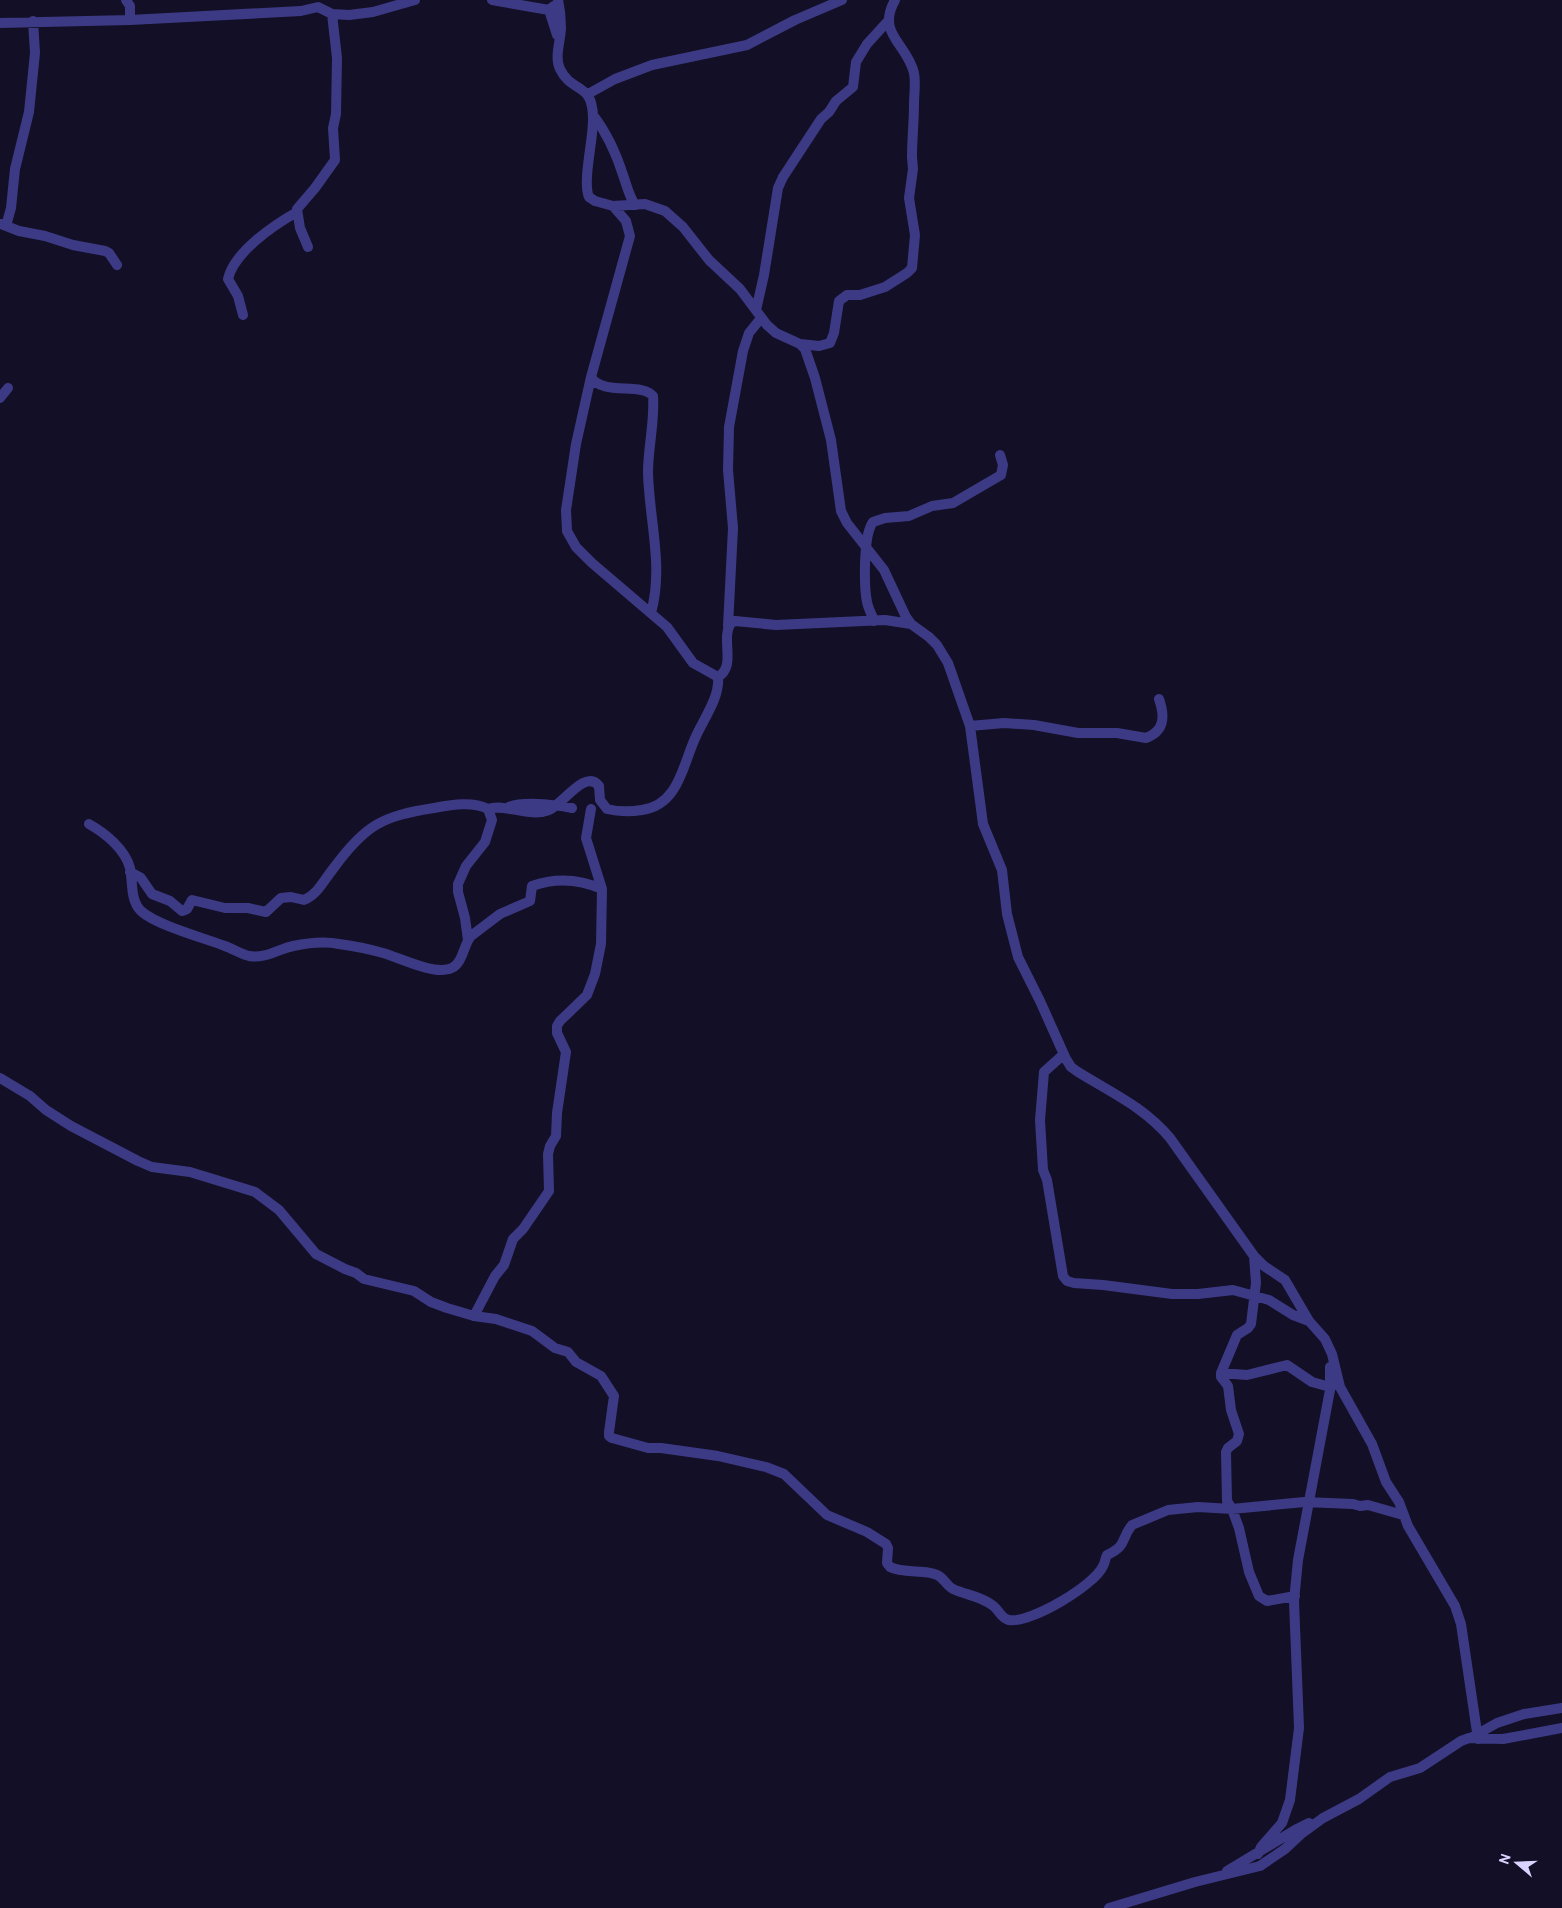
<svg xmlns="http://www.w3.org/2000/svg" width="1562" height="1908" viewBox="0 0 1562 1908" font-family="Overpass,sans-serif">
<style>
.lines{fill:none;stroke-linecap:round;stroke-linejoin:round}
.minor{stroke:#3d3a85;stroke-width:10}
</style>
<rect width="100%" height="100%" fill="#130f26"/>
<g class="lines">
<path class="minor" d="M126,0L130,6V20
M492,0L549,10
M558,0C560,9 561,18 561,27C561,40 554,57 560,69C572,94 592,81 593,117C594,138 582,181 589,197L595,201L613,206L645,204L665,211L683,227L709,260L740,289L767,325L776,333L800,344L805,349L815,378L831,440L841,511L847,523L884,570L906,617L911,624L929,637L937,645L948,663L970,726L983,824L1002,870L1007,914L1018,957L1040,1001L1066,1059L1071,1067L1078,1072C1112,1093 1144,1107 1170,1138L1254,1256L1264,1266L1285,1280L1309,1321L1325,1339L1332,1354L1340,1387L1372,1444L1386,1482L1399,1502L1408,1526L1455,1606L1461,1624L1478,1739
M554,6L549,10L557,35
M0,23L130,20L301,11L318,7L332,14L349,15L373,12L415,0
M588,94L615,79L652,65L747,45L795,20L842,0
M593,115C607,133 616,153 623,175C627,186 629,196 635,205
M613,206L626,221L630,236L591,377C602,396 642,382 653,396C655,421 648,447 648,472C649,520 664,566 651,613
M1,224L19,231L45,236L73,245L105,251L109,253L117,265
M6,226L11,208L15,169L29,112L35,53L33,21
M308,247L300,228L297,209L315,188L335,160L333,128L336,114L337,58L332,14
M756,310L764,275L778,188L783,177L821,119L829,112L836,101L853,87L856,62L867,44L888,21
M243,315L238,296L228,279C234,252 274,225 297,212
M800,344L819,346L830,343L834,333L839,301L847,295H860L885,287L907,273L912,268L915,235L909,198L913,169L912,157C912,139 914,122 914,104C914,93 916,83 914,73C907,43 876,34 895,0
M0,398L8,388
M874,621C872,615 868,608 867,602C864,586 863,535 873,522L885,518L909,516L932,506L953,503L1001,475L1003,465L1000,455
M728,626L733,528L728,470L729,427L743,351L749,333L761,318
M718,677C737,666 720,639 731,623L735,621L776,625L885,620L911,624
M970,726L1004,723L1034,725L1078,733H1117L1146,738C1165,731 1165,716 1159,699
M507,808C521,800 556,805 572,808
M488,809C506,803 529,818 549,810C563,804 586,768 599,786L600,800L607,809C619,812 630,812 642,810C680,805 683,762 697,734C705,717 720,696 718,677L693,663L667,627L592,563L576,547L567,531L566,510L576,444L591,377
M89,824C105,833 125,849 130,868C133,882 130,900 141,911C156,925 204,938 225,946C233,949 241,954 249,956C265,959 279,949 293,946C307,943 325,941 339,944C354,946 369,949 383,953C400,958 432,974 449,969C463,966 463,945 471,936L500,914L530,901L532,886C557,877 579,879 602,889
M130,872L141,878L152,894L170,901L182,911L187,909L192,900L225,908H248L266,912L281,898L291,897L304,900C318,894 324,880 333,869C365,825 382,816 434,808C451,805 472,801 488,809L492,820L485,842L466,866L458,884V892L465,918L468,940
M1064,1054L1044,1072L1040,1120L1043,1170L1047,1180L1063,1276L1067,1281L1074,1283L1103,1285L1172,1294H1198L1233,1290L1269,1300L1293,1315L1309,1321
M0,1078L30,1096L46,1110L71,1126L138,1161L152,1167L190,1172L255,1192L279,1210L316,1254L345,1269L356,1273L364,1279L414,1291L431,1302L447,1308L474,1316L496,1319L532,1331L555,1348L568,1352L576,1362L601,1376L614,1396L609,1432V1436L612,1438L648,1448H661L718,1456L766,1467L784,1474L827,1515L867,1532L886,1544L888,1548L887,1563L890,1567C903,1574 929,1569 939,1576C945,1580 947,1586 953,1589C966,1595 980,1596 992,1605C999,1609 1000,1618 1009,1620C1030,1624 1095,1585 1103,1566C1105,1563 1105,1559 1107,1555C1128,1545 1120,1540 1132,1525L1168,1510L1198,1507L1232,1509L1304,1502L1353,1504L1360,1506L1368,1505L1403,1515
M1254,1256L1256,1283L1251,1324L1248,1328L1237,1335L1221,1373V1377L1228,1386L1231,1410L1239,1434L1237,1441L1228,1448L1226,1452L1227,1501L1232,1509L1239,1528L1249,1572L1259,1596L1267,1601L1295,1596
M474,1316L495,1276L504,1265L513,1239L523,1229L549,1191L548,1154L550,1146L556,1136L557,1113L566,1052L557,1033V1026L560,1021L587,995L595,974L601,944L602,889L586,838L591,809
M1221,1373L1247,1375L1287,1365L1312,1382L1330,1387L1336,1384
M1472,1737L1497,1723L1524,1714L1562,1708
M1258,1854L1261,1847L1282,1823L1290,1800L1299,1728L1294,1601L1298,1560L1330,1390V1367
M1227,1871L1295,1830L1309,1823
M1109,1908L1195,1882L1260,1866L1285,1849L1301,1834L1323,1818L1359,1799L1390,1777L1420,1768L1461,1741L1469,1738L1503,1739L1562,1728"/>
</g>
<g transform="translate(1517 1863) rotate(289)" stroke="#130f26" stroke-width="4" paint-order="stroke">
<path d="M0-4L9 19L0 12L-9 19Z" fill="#d9d4ff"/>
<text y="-8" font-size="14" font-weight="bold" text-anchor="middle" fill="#d9d4ff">N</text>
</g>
</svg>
